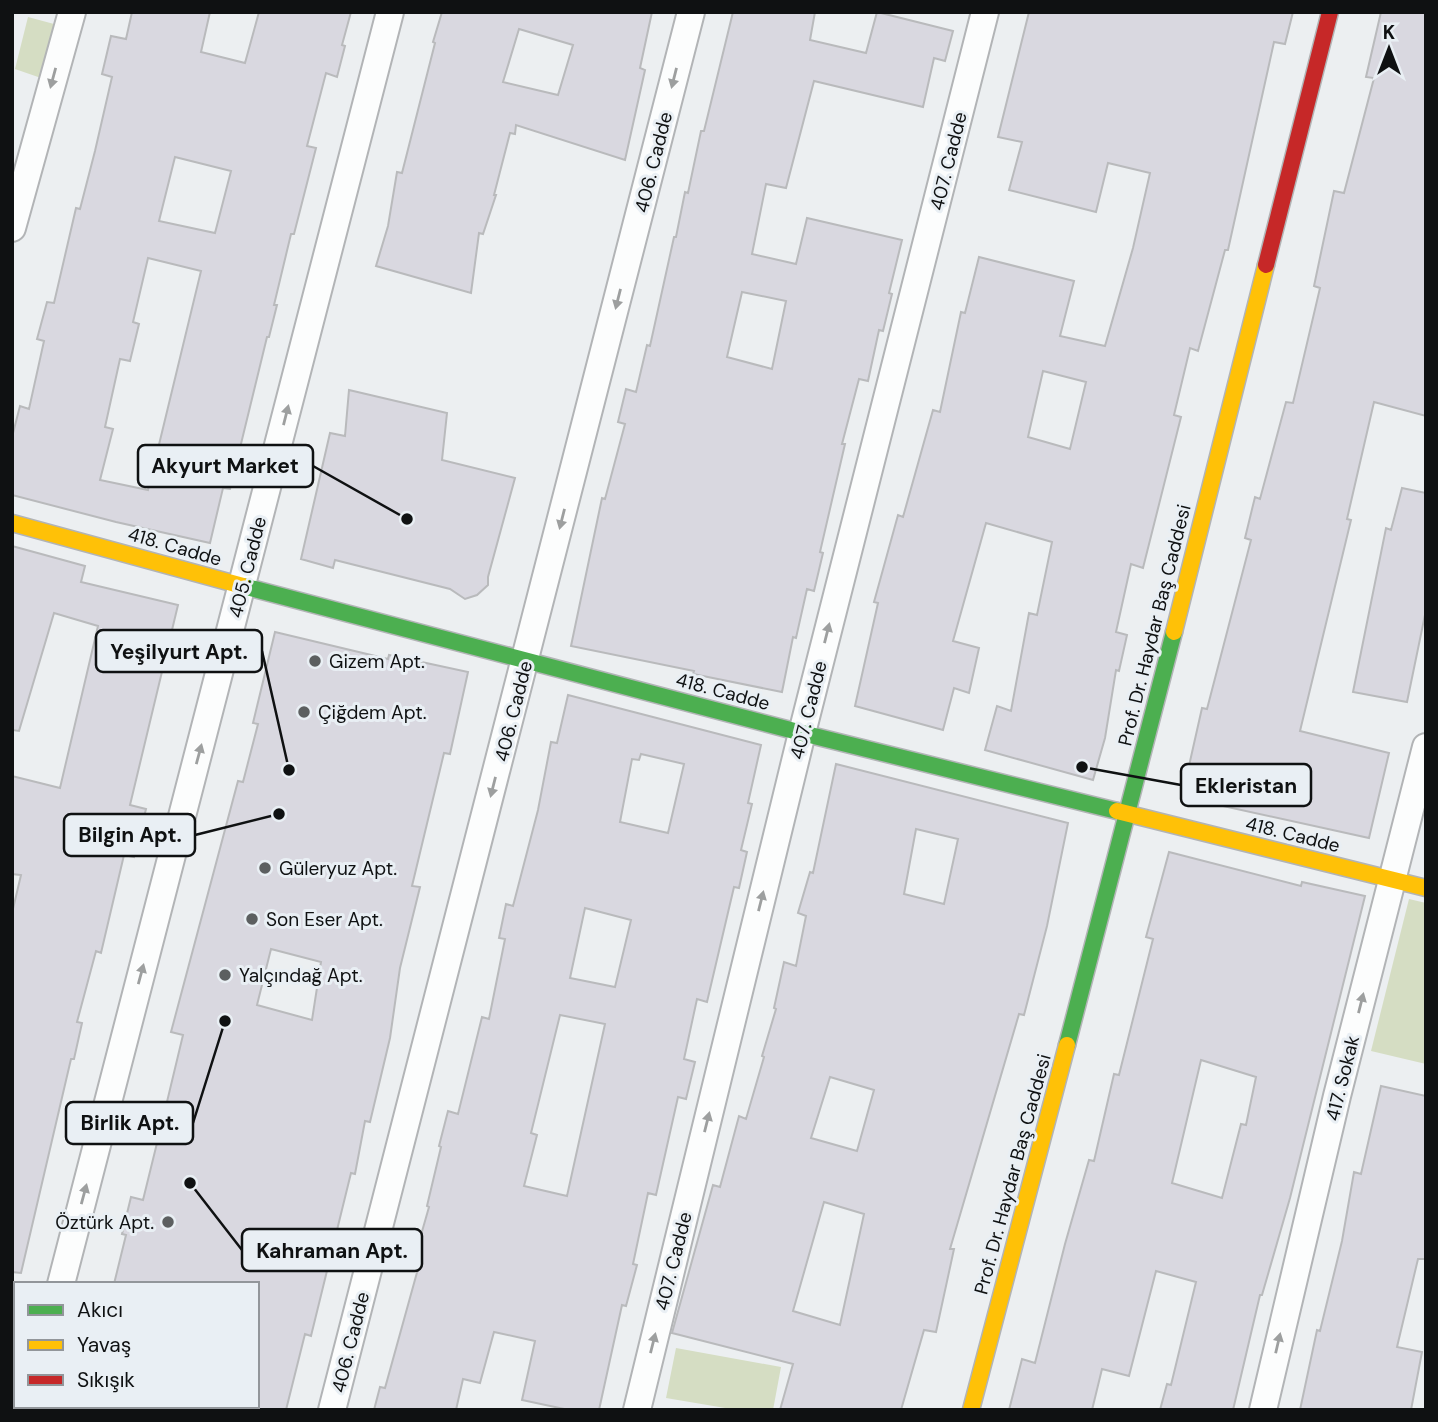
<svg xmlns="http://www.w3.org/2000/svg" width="1438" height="1422" viewBox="0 0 1438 1422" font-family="'DM Sans',sans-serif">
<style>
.green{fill:#d5ddc3}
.building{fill:#d9d8e0;stroke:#b9babc;stroke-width:2;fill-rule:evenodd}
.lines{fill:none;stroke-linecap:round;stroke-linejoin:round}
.street-casing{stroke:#b2b4b6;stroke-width:30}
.fast-casing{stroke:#b2b4b6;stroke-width:19}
.slow-casing{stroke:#b2b4b6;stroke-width:19}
.jam-casing{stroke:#b2b4b6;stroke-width:19}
.street{stroke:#fcfdfd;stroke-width:26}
.fast{stroke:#4caf50;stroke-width:16}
.slow{stroke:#ffc107;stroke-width:16}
.jam{stroke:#c62828;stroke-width:16}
.oneway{fill:#9d9f9f}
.poi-dot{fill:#5c5f60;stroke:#e9eff4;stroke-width:2.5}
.labels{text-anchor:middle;stroke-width:6;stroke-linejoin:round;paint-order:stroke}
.street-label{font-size:19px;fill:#0f1112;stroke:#e9eff4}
.poi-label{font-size:19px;fill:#0f1112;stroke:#e9eff4;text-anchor:start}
.leader{fill:none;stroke:#0f1112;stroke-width:2.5}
.callout-dot{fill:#0f1112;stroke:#e9eff4;stroke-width:2.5}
.callout{fill:#e9eff4;stroke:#0f1112;stroke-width:2.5}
.callout-label{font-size:21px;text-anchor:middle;font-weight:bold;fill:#0f1112}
</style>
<rect width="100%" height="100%" fill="#eceff1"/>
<path class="green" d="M28,17L54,24L41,78L15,69Z
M1409,899L1426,903V1064L1371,1051Z
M676,1348L781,1367L773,1410H737L666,1398Z"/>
<path class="building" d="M132,12H210L201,52L245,63L259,12H351L342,45L345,46L337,77L326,73L307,146L316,148L294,234H291L274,305H277L269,337H267L230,489L223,488L210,543L116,522L12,495V437L20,406L29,409L44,341L37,339L47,302L54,303L76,208L80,209L95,151L112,77L102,74L111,36L126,39ZM175,157L231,171L215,233L159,221ZM148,258L201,271L148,490L100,480L113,429L105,427L120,359L130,361L139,324L133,322Z
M442,12H652L640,68L645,70L625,160L516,125L515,134L510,133L494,195H496L483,234L479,233L471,293L376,266L388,226L397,172L402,173L435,43L433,42ZM519,29L573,45L558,95L503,82Z
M733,12H815L810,40L866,53L877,12L953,31L945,61L934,58L923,107L814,81L786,188L766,184L752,254L796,264L807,218L902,240L889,293L892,294L883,331L879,330L868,381L859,379L842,444H845L820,552L823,553L814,591L807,589L796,638L793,637L782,692L693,674L694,671L571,646L602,498L605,499L625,424L618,422L626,389L636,392L647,345L650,346L674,237H676L685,192L688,193L701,131H704ZM742,292L786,301L772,369L727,357Z
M1029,12H1293L1285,44L1274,42L1228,250H1225L1198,351L1190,348L1174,415L1181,417L1143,568L1131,564L1116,632L1127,635L1119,671L1116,670L1105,738L1093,780L985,750L997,706L1011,711L1029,613L1037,615L1052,542L986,523L953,641L979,648L969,693L954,688L943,730L855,706L878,603L874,602L898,515L903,517L933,410L940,412L961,312L965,313L979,257L1074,281L1060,336L1105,346L1133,248L1150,173L1108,163L1096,212L1009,190L1022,142L998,137ZM1043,371L1086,382L1070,449L1028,437Z
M1381,12H1426V416L1374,402L1347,519L1351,520L1300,731L1389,753L1369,838L1182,797L1202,708L1207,709L1251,540L1245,538L1255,497L1260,499L1286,402L1293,403L1320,288L1314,286L1334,191L1344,193L1374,78L1366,77Z
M349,390L447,413L442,460L515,478L488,577V585L477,595L465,599L450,589L335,560L333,568L301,559L330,433L345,436Z
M1402,488L1426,493V610L1407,702L1353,692L1386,528L1391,530Z
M12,546L85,566L81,582L178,605L130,805L146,809L134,857L124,855L101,953L96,951L77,1022L82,1023L74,1059H71L21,1273L12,1272V913L21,875L12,874V776L60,788L98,626L54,613L19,731L12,730Z
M275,632L388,659L389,655L468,672L450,754L444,753L412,886L420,887L400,968L390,1038L370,1122L365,1121L355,1174L351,1173L311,1336L305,1334L286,1410H257V1284H114L126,1235L122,1234L131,1197L143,1200L158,1139L150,1137L159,1104L166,1106L183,1035L171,1032L238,781L243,782L258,724L253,723ZM271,949L321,962L312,1020L257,1005Z
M568,695L761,745L748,803L752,804L741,850L747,852L739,888L734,887L707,1002L697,999L684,1059L695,1062L686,1099L678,1097L656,1195L648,1193L633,1264L637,1265L626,1306L622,1305L599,1410H569L522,1400L535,1341L494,1332L480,1383L463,1379L456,1410H374L380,1387L385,1388L421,1258L415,1256L429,1207L427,1206L441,1147L439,1146L448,1111L458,1114L482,1017L489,1019L505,939L499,938L506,904L513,906L538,810L551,742L557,743ZM641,754L684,764L668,833L620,822L632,759L639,760ZM585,908L631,920L615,987L570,978ZM560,1015L605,1024L567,1196L524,1186L537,1135L531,1133Z
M836,764L1068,823L1047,926L1024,1015L1019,1014L950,1249H954L936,1332L924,1330L901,1410H780L793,1364L672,1333L713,1185L720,1187L739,1116L746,1119L764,1057L762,1056L776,1009L774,1008L784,962L796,966L806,916L798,913L810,872L813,873ZM916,829L958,839L944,904L904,894ZM830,1077L874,1090L857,1151L811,1138ZM824,1202L864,1214L840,1325L793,1311Z
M1169,852L1301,886L1302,882L1365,896L1290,1198L1262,1295H1260L1233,1410H1160L1167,1384L1171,1385L1196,1282L1156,1271L1129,1376L1102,1369L1092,1410H1009L1022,1359L1035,1363L1065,1244L1089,1160L1094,1161L1114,1074L1119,1075L1153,939L1146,937ZM1201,1060L1256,1077L1246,1125L1241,1124L1222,1198L1172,1183Z
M1381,1086L1426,1096V1259H1418L1397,1347L1422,1352L1411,1410H1300L1317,1330L1320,1331L1342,1241L1354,1172L1361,1174Z"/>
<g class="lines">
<g class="street-casing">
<path id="street" d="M12,228L72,12
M61,1284L390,12
M28,1410L29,1406
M332,1410L691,12
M637,1410L802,733L985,12
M1263,1410L1337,1096L1426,747"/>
</g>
<g class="fast-casing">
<path id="fast" d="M243,586L802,733L1117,811
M1067,1045L1174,632"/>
</g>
<g class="slow-casing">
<path id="slow" d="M12,523L243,586
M1174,632L1266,265
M1117,811L1426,888
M971,1410L1067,1045"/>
</g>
<g class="jam-casing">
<path id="jam" d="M1266,265L1330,12"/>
</g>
<use href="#street" class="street"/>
<use href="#fast" class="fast"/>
<use href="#slow" class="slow"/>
<use href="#jam" class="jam"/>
</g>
<defs><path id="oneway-solid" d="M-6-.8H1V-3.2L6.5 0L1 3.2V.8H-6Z" transform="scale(1.75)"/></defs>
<g class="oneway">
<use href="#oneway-solid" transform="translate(53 78) rotate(105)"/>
<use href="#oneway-solid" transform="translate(674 78) rotate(104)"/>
<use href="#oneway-solid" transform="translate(618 299) rotate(104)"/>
<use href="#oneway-solid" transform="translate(286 415) rotate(-76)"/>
<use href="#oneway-solid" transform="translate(562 519) rotate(104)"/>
<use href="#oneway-solid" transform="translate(827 633) rotate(-76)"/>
<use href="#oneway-solid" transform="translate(199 754) rotate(-75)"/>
<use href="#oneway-solid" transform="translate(493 787) rotate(104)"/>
<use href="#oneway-solid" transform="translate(761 901) rotate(-76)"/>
<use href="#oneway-solid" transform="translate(141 974) rotate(-75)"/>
<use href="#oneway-solid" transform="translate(1361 1003) rotate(-76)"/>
<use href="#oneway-solid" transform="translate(707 1122) rotate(-76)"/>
<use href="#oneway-solid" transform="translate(84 1194) rotate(-75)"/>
<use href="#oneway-solid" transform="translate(653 1343) rotate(-76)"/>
<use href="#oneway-solid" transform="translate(1278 1343) rotate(-77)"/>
</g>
<g class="poi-dot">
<circle cx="315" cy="661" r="7"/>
<circle cx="304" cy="712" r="7"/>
<circle cx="265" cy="868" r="7"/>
<circle cx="252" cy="919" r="7"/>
<circle cx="225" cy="975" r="7"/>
<circle cx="168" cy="1222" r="7"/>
</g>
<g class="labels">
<g class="street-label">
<text transform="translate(948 161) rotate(-76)" y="7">407. Cadde</text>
<text transform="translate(653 162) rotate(-76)" y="7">406. Cadde</text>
<text transform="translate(175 546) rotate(16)" y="7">418. Cadde</text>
<text transform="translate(247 567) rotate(-76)" y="7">405. Cadde</text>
<text transform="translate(1154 625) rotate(-76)" y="7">Prof. Dr. Haydar Baş Caddesi</text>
<text transform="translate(723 691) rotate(15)" y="7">418. Cadde</text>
<text transform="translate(808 710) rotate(-76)" y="7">407. Cadde</text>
<text transform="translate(513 711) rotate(-76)" y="7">406. Cadde</text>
<text transform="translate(1293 834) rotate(14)" y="7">418. Cadde</text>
<text transform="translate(1342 1078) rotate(-76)" y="7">417. Sokak</text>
<text transform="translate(1012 1174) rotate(-75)" y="7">Prof. Dr. Haydar Baş Caddesi</text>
<text transform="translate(673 1261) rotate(-76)" y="7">407. Cadde</text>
<text transform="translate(350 1342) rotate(-76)" y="7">406. Cadde</text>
</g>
<g class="poi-label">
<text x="329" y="668">Gizem Apt.</text>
<text x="318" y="719">Çiğdem Apt.</text>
<text x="279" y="875">Güleryuz Apt.</text>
<text x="266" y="926">Son Eser Apt.</text>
<text x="239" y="982">Yalçındağ Apt.</text>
<text x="154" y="1229" text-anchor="end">Öztürk Apt.</text>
</g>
</g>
<path class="leader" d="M407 519L313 466M289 770L262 651M1082 767L1181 785M279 814L195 835M225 1021L193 1123M190 1183L242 1250"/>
<g class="callout-dot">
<circle cx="407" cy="519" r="7"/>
<circle cx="289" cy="770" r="7"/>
<circle cx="1082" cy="767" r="7"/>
<circle cx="279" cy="814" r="7"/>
<circle cx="225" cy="1021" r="7"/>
<circle cx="190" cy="1183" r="7"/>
</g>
<g class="callout">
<rect x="138" y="445" width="175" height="42" rx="7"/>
<rect x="96" y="630" width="166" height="42" rx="7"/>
<rect x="1181" y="764" width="130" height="42" rx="7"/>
<rect x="64" y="814" width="131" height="42" rx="7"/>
<rect x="66" y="1102" width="127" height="42" rx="7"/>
<rect x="242" y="1229" width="180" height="42" rx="7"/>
</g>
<g class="callout-label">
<text x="225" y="473">Akyurt Market</text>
<text x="179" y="659">Yeşilyurt Apt.</text>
<text x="1246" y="793">Ekleristan</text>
<text x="130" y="842">Bilgin Apt.</text>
<text x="130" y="1130">Birlik Apt.</text>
<text x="332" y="1258">Kahraman Apt.</text>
</g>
<rect width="1438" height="1422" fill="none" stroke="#0f1112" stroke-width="28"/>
<rect x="14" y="1282" width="245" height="126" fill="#e9eff4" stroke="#92969a" stroke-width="2"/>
<rect x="28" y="1305" width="35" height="10" fill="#4caf50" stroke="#92969a" stroke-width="2"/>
<text x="77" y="1317" font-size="21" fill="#0f1112">Akıcı</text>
<rect x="28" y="1340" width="35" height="10" fill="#ffc107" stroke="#92969a" stroke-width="2"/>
<text x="77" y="1352" font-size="21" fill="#0f1112">Yavaş</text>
<rect x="28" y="1375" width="35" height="10" fill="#c62828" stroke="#92969a" stroke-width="2"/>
<text x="77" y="1387" font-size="21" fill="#0f1112">Sıkışık</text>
<g transform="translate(1389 49)" stroke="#e9eff4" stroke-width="5" paint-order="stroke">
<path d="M0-5L12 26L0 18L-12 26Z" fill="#0f1112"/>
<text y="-10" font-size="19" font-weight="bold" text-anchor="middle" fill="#0f1112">K</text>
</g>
</svg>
